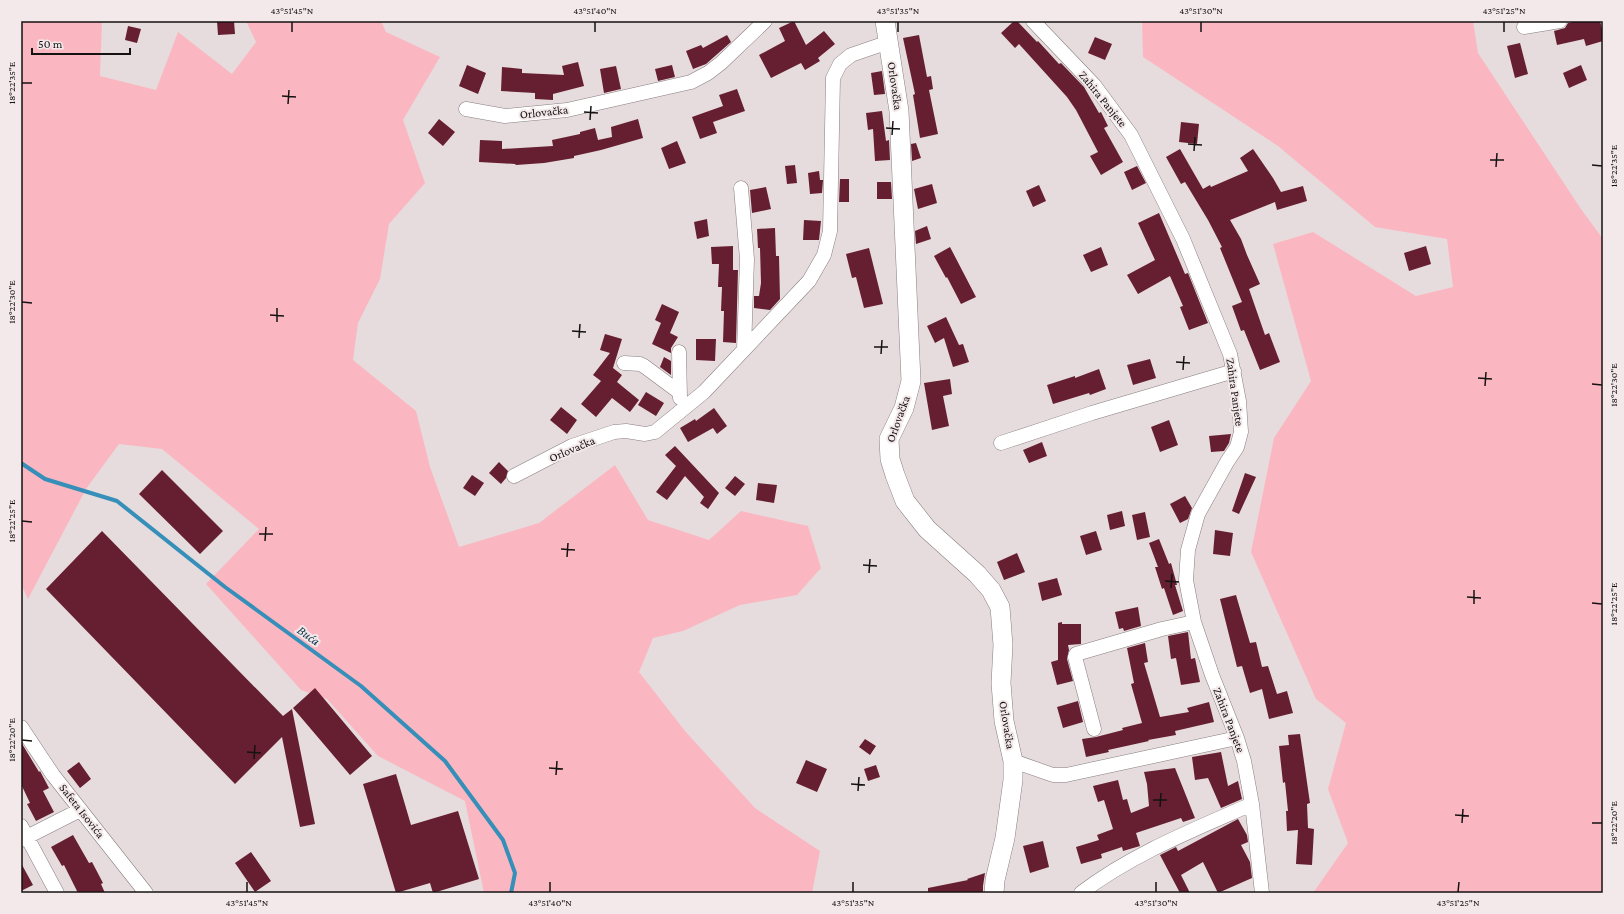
<svg xmlns="http://www.w3.org/2000/svg" width="1624" height="914" viewBox="0 0 1624 914" font-family="'Crimson Pro',serif">
<style>
.green{fill:#fbb7c1}
.lines{fill:none;stroke-linecap:round;stroke-linejoin:round}
.stream{stroke:#368fb8;stroke-width:4}
.building{fill:#661e31}
.street-casing{stroke:#887e80;stroke-width:15}
.secondary-casing{stroke:#887e80;stroke-width:20}
.street{stroke:#fff;stroke-width:14}
.secondary{stroke:#fff;stroke-width:19}
.ticks{fill:none;stroke:#151212;stroke-width:1.5}
.labels{text-anchor:middle;stroke-width:4;stroke-linejoin:round;paint-order:stroke}
.street-label{font-size:12px;fill:#151212;stroke:#f4e9ea}
.water-label{font-size:13px;font-style:italic;fill:#0e3547;stroke:#f4e9ea}
.neatline{fill:none;stroke:#151212;stroke-width:1.5}
.ticks-label{font-size:10px;text-anchor:middle;fill:#151212}
</style>
<rect width="100%" height="100%" fill="#e6dcdd"/>
<path class="green" d="M21,21H102L100,76L156,90L178,32L232,74L256,42L246,21H381L386,32L440,57L403,120L425,183L389,224L380,279L358,323L353,360L416,411L430,467L459,547L539,523L615,465L648,520L709,540L741,511L808,526L821,568L797,595L740,605L683,631L653,638L639,672L685,731L755,808L820,851L812,893H484L465,801L378,756L327,699L301,690L206,584L259,529L162,449L119,444L86,489L28,599L21,584Z
M1142,21H1473L1478,53L1581,209L1603,239V893H1313L1348,843L1328,789L1346,723L1316,699L1251,552L1274,438L1311,381L1273,244L1313,232L1416,296L1453,287L1447,239L1375,227L1278,146L1143,57Z"/>
<g class="lines">
<path class="stream" d="M21,463L45,479L117,501L225,587L361,686L445,761L503,840L515,873L511,893"/>
</g>
<path class="building" d="M217,21H234L235,34L218,35Z
M794,21L806,45L824,31L835,44L818,58L820,61L805,70L801,63L771,78L759,55L785,41L779,28Z
M1014,21H1017L1037,42L1038,41L1059,64L1061,63L1084,87L1099,113L1101,112L1108,126L1104,128L1123,162L1101,175L1090,156L1098,152L1076,110L1067,97L1019,44L1015,48L1001,33Z
M1577,21H1600L1603,32V41L1586,46L1584,39L1557,45L1554,31L1565,28L1568,23Z
M128,26L141,29L137,43L125,40Z
M727,35L731,42L706,64L693,69L686,51L701,45L703,48Z
M919,35L927,77L931,76L933,89L929,90L938,134L920,138L913,95L915,94L903,38Z
M1095,37L1112,44L1105,60L1088,53Z
M1520,43L1528,74L1515,78L1507,46Z
M578,62L584,86L553,94V100L535,99V93L501,91L502,67L522,69V73L564,75L562,66Z
M467,65L486,73L478,94L459,86Z
M672,65L675,77L658,81L655,69Z
M1581,65L1587,80L1569,88L1563,73Z
M616,66L621,89L604,93L600,69Z
M882,71L885,94L874,95L871,73Z
M737,89L745,111L713,122L717,133L700,139L692,117L723,106L719,95Z
M882,111L886,141L889,140L890,160L875,161L873,129L868,130L866,113Z
M439,119L455,132L443,146L428,133Z
M638,119L643,138L601,150L574,156V158L544,163L516,165L515,164L479,162L480,140L502,141V149L553,146L552,140L580,134V132L595,128L598,140L612,137L611,127Z
M1181,122L1199,124L1197,144L1179,142Z
M677,141L686,163L669,169L661,148Z
M916,143L921,158L912,161L911,144Z
M1180,149L1203,189L1210,185L1211,187L1248,171L1240,158L1253,149L1273,178L1281,192L1303,186L1307,201L1277,210L1275,202L1230,220L1241,239L1247,255L1260,284L1249,289L1265,335L1269,333L1280,362L1260,370L1244,330L1241,331L1232,306L1242,302L1220,248L1222,247L1208,220L1185,182L1181,184L1166,157Z
M795,165L797,183L787,184L785,166Z
M1137,166L1146,183L1132,190L1124,172Z
M819,171L820,180H823L822,193L810,194L808,173Z
M840,179H849V202H839Z
M877,182H891L892,199H877Z
M932,184L937,203L918,209L914,189Z
M1039,185L1046,201L1033,207L1026,191Z
M766,187L771,209L752,213L750,190Z
M1159,213L1185,274L1188,273L1208,323L1189,330L1180,307L1183,306L1170,276L1138,294L1127,275L1155,260L1138,223Z
M707,219L709,236L697,239L694,222Z
M804,220L821,221L819,240H803Z
M927,226L931,239L916,244L915,231Z
M775,228L776,256H779L780,299L770,310L754,308V296H759L761,283L760,248H758L757,229Z
M733,246V270H738L736,343L723,342L724,311H721L722,287H718L719,264H712L711,247Z
M1426,246L1431,264L1409,271L1404,253Z
M950,247L976,297L961,304L947,277L946,278L934,256Z
M1101,247L1108,265L1091,272L1083,255Z
M869,248L883,304L864,308L856,277L852,278L846,254Z
M662,304L679,312L670,333L678,337L671,348V353L652,344L661,323L655,320Z
M946,317L959,345L963,344L969,362L953,367L944,338L935,343L927,326Z
M605,334L622,339L613,368L622,375L617,382L639,400L630,412L612,398L596,417L581,404L601,381L593,375L610,353L600,350Z
M696,339H716L715,361L696,360Z
M664,357L671,361V375L660,367Z
M1150,359L1156,378L1133,385L1127,365Z
M1099,369L1106,389L1090,395L1089,393L1053,404L1047,385L1075,376V378Z
M950,379L952,394L943,396L949,426L932,430L924,383Z
M646,392L664,403L656,416L638,405Z
M561,407L577,420L567,434L550,420Z
M714,408L727,426L717,434L713,428L688,442L680,428L695,419L696,421Z
M1169,420L1178,445L1160,452L1151,427Z
M1231,434L1229,443L1224,451L1211,452L1209,436Z
M1042,442L1047,456L1029,463L1023,450Z
M675,446L719,493L708,509L700,503L704,497L685,476L667,500L656,492L676,466L665,455Z
M499,462L508,471L506,478L501,484L489,473Z
M162,470L223,531L200,554L139,494Z
M1245,473L1256,477L1239,514L1232,511Z
M472,475L484,483L475,496L463,488Z
M735,476L745,484L735,496L725,488Z
M758,483L777,485L774,503L756,500Z
M1185,496L1192,508L1188,519L1180,523L1170,504Z
M1122,511L1125,526L1110,530L1107,515Z
M1145,512L1150,537L1137,540L1132,515Z
M1215,530L1233,533L1230,556L1213,554Z
M102,531L283,716L292,709L315,824L300,827L282,737L235,784L46,589Z
M1096,531L1102,550L1086,555L1080,536Z
M1159,539L1169,564L1171,563L1177,585H1175L1183,611L1173,615L1164,588L1162,589L1155,567H1158L1149,543Z
M1017,553L1025,572L1004,580L997,562Z
M1057,578L1062,595L1042,601L1038,583Z
M1236,595L1250,643L1256,642L1262,667L1268,666L1277,694L1287,691L1293,713L1269,719L1262,689L1250,693L1242,666L1237,667L1220,599Z
M1138,607L1141,626L1124,631L1123,628L1119,629L1115,612Z
M1062,622V624H1081V644L1068,645L1069,650L1067,659L1073,681L1057,685L1051,662L1058,660V623Z
M1188,632L1191,659L1195,658L1200,682L1181,685L1176,658L1171,659L1168,636Z
M1145,643L1148,662L1144,663L1160,717L1189,712L1187,708L1209,702L1214,722L1175,731L1176,735L1148,740L1149,741L1108,750L1109,752L1086,757L1082,739L1096,737L1123,730L1122,728L1142,723L1131,684L1134,683L1127,648Z
M315,688L372,756L350,775L293,708Z
M1078,701L1083,722L1063,728L1057,707Z
M1300,734L1310,803L1307,804L1308,828L1314,829L1312,865L1296,864L1298,830L1287,831L1286,811H1288L1285,782L1283,783L1279,746L1289,745L1288,735Z
M865,739L876,746L870,755L859,747Z
M21,742L39,772L40,771L49,788L43,791L54,812L36,821L27,804L30,803L21,784Z
M1221,752L1228,786L1238,781L1242,799L1221,808L1208,778L1195,780L1192,757Z
M806,760L827,769L817,792L796,783Z
M79,762L91,779L80,788L67,771Z
M876,765L880,777L868,781L864,769Z
M1175,768L1195,818L1183,822L1181,818L1136,833L1140,846L1123,851L1122,847L1101,854L1102,858L1081,864L1076,847L1099,840L1097,835L1113,829L1104,800L1098,802L1093,786L1118,780L1123,800L1127,799L1131,813L1149,806L1147,784L1144,772Z
M396,774L411,825L458,811L479,879L433,893L430,883L396,893L363,784Z
M1238,819L1247,835L1248,842L1241,845L1250,862L1252,878L1218,893L1203,862L1181,875L1190,893H1180L1160,855L1176,847L1178,851Z
M73,835L89,863L92,862L103,883L101,884L105,893H78L64,865L62,866L51,847Z
M1043,841L1049,867L1030,873L1023,846Z
M251,852L271,881L255,892L235,863Z
M21,863L33,885L21,891Z
M985,873L983,886V893H928V888L968,880L967,879Z"/>
<g class="lines">
<g class="street-casing">
<path id="street" d="M1033,21L1094,85L1131,135L1183,239L1230,354L1239,401L1241,432L1237,447L1227,462L1198,514L1188,550L1186,580L1194,622L1212,675L1237,738L1244,761L1252,804L1262,893
M1524,27L1560,21
M466,109L505,116L567,110L691,82L708,73L721,63L765,21
M741,188L747,259L744,350
M679,352L680,398
M624,363L640,364L644,366L679,392
M1001,443L1092,413L1234,371
M514,476L572,446L614,432L626,431L645,434L655,432L704,392L809,281L824,255L830,231L833,78L840,64L851,55L889,42
M21,727L53,775L146,893
M1094,729L1075,657L1076,654L1162,629L1194,622
M1013,761L1053,775H1066L1237,738
M21,826L57,893
M21,840L80,810
M1081,893C1132,854 1193,830 1252,804"/>
</g>
<g class="secondary-casing">
<path id="secondary" d="M885,21L899,111L911,381L904,408L889,439L890,459L895,475L905,501L927,529L977,574L991,590L1000,607L1003,645L1001,683L1004,721L1013,761V780L1005,838L995,880L994,893"/>
</g>
<use href="#street" class="street"/>
<use href="#secondary" class="secondary"/>
</g>
<path class="ticks" d="M292,32V22M595,32V22M898,32V22M1201,32V22M1504,32V22M22,83H32M282,96L296,97M288,104L289,90M584,112L598,113M590,120L591,106M886,128L900,129M892,135L893,121M1188,144L1202,145M1194,151L1195,137M1490,160H1504M1592,165L1602,166M1496,167L1497,153M22,302L32,303M270,315L284,316M277,322V308M572,331L586,332M579,338L580,324M874,347H888M881,354L882,340M1176,362L1190,363M1183,370L1184,356M1478,378L1492,379M1592,384L1602,385M1485,386L1486,372M22,521L32,522M259,534H273M265,541L266,527M561,549L575,550M567,557L568,543M863,565L877,566M869,573L870,559M1165,581L1179,582M1171,588L1172,574M1467,597L1481,598M1592,603L1602,604M1474,604V590M22,740L32,741M247,752L261,753M254,759L255,745M549,768L563,769M556,775L557,761M851,784L865,785M858,791L859,777M1153,800H1167M1160,807L1161,793M1455,815L1469,816M1462,823L1463,809M1592,823H1602M247,892V882M550,892V882M853,892V882M1156,892V882M1458,892L1459,882"/>
<g class="labels">
<g class="street-label">
<text transform="translate(895 86) rotate(82)" y="4">Orlovačka</text>
<text transform="translate(1103 99) rotate(51)" y="4">Zahira Panjete</text>
<text transform="translate(544 112) rotate(-6)" y="4">Orlovačka</text>
<text transform="translate(1235 392) rotate(82)" y="4">Zahira Panjete</text>
<text transform="translate(898 419) rotate(-70)" y="4">Orlovačka</text>
<text transform="translate(572 449) rotate(-23)" y="4">Orlovačka</text>
<text transform="translate(1229 720) rotate(69)" y="4">Zahira Panjete</text>
<text transform="translate(1007 725) rotate(81)" y="4">Orlovačka</text>
<text transform="translate(82 811) rotate(52)" y="4">Safeta Isovića</text>
</g>
<g class="water-label">
<text transform="translate(309 635) rotate(36)" y="5">Buća</text>
</g>
</g>
<rect width="1624" height="914" fill="none" stroke="#f4e9ea" stroke-width="44"/>
<path d="M32 48v6h98v-6" fill="none" stroke="#151212" stroke-width="2"/>
<text x="38" y="48" font-size="12" fill="#151212" stroke="#f4e9ea" stroke-width="3" paint-order="stroke">50 m</text>
<rect x="22" y="22" width="1580" height="870" class="neatline"/>
<g class="ticks-label">
<text x="292" y="14">43°51'45"N</text>
<text x="595" y="14">43°51'40"N</text>
<text x="898" y="14">43°51'35"N</text>
<text x="1201" y="14">43°51'30"N</text>
<text x="1504" y="14">43°51'25"N</text>
<text transform="translate(11 83) rotate(-90)" y="4">18°22'35"E</text>
<text transform="translate(1613 166) rotate(-90)" y="4">18°22'35"E</text>
<text transform="translate(11 302) rotate(-90)" y="4">18°22'30"E</text>
<text transform="translate(1613 385) rotate(-90)" y="4">18°22'30"E</text>
<text transform="translate(11 521) rotate(-90)" y="4">18°22'25"E</text>
<text transform="translate(1613 604) rotate(-90)" y="4">18°22'25"E</text>
<text transform="translate(11 740) rotate(-90)" y="4">18°22'20"E</text>
<text transform="translate(1613 823) rotate(-90)" y="4">18°22'20"E</text>
<text x="247" y="906">43°51'45"N</text>
<text x="550" y="906">43°51'40"N</text>
<text x="853" y="906">43°51'35"N</text>
<text x="1156" y="906">43°51'30"N</text>
<text x="1458" y="906">43°51'25"N</text>
</g>
</svg>
